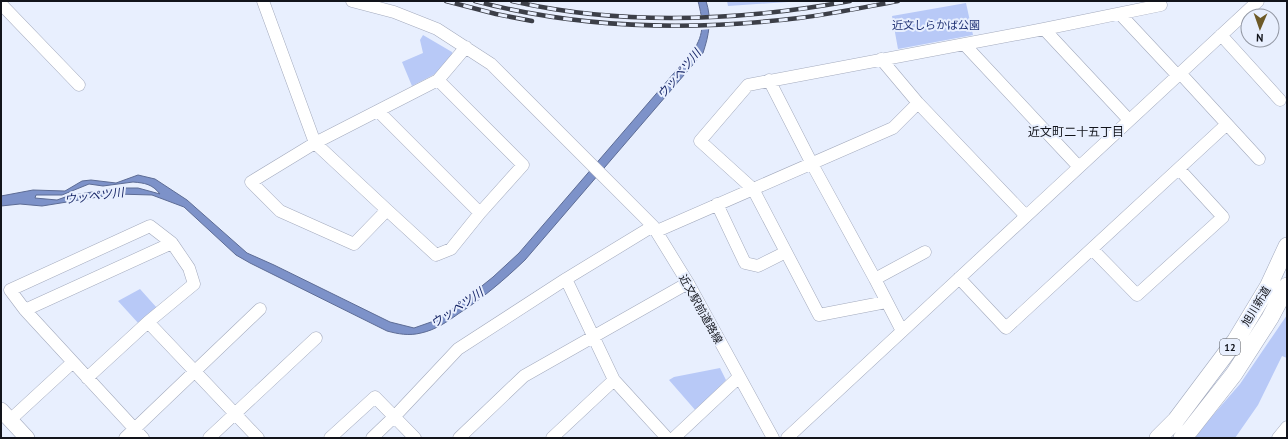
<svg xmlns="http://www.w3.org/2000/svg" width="1288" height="439" viewBox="0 0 1288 439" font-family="'PT Sans','Noto Sans JP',sans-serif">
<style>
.green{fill:#b8c9f7}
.water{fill:#7d92c9;stroke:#5d6c95;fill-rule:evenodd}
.pier{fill:#e8effe}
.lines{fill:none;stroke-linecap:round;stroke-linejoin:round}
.minor-casing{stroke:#a3aabd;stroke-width:13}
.major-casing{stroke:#a3aabd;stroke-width:16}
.highway-casing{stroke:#a3aabd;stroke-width:18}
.minor{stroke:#fff;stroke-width:12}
.major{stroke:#fff;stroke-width:15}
.highway{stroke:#fff;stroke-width:17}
.rail-casing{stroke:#3c3f48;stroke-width:4.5}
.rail{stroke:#e8effe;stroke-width:3;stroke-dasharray:9;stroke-linecap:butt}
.labels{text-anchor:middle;stroke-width:4;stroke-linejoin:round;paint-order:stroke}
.shield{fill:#e8effe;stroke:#52565f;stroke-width:1}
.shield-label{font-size:10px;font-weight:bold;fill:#12141b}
.park-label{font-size:11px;fill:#213375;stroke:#e8effe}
.street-label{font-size:11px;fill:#12141b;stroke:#e8effe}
.water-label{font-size:12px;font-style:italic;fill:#162566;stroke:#e8effe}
.neighbourhood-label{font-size:12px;fill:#12141b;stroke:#e8effe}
</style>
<rect width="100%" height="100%" fill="#e8effe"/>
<path class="green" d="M727,1H803L728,6Z
M966,3L973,35L898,49L892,16Z
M423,35L452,52L453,55L435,74L412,86L402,62L423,53L420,40Z
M140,289L157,308L139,324L118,301Z
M1287,315V358L1282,356L1258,405L1235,438H1193L1240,384Z
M720,368L726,380L696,411L669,380L674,377Z"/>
<path class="water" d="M698,1H706C712,19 709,35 703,53L525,260C504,280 483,298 458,314C447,322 435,330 421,333C409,336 398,334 387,331L250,263L236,255L184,207L152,195L117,194L42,206L20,204L1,206V196L33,190L65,191L82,181L91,180L116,183L138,175L155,179L187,200L247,253L274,265L390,322L414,328L434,321L457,306L493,277L519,253L693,51C705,33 703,21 698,1ZM133,182C145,183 152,184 160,194L138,188H116L68,196L57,200L35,198L36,195H62L89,184L103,186Z"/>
<path class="pier" d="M699,15H711V29L700,30Z"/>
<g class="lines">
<g class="minor-casing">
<path id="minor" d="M263,1L315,143L387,210L436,255L451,249L480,213L523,165L438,80
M352,1L394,12L437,29L491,64L653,226L688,283L773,438
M1,4L79,85
M1120,14L1178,76
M1044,29L1129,120
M1221,35L1280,100
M964,44L1079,167
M881,59L918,103L1026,216
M1180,73L1259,159
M769,80L812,164L875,279L902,331
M378,111L480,213
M717,204L745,263L758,266L786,252
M387,210L354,244L280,211L251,182L315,143L438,80L466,47
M657,231L893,128L918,103
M1092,249L1137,295L1223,217L1179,169
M959,278L1006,328L1227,124
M566,279L614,380L667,438
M875,279L925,252
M886,302L819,315L753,189L700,141L748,85L1044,29L1161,5
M25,310L172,243L189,268L194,284L148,322L87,378
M148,322L258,438
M10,420L73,362
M125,438L260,309
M143,438L25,310L10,290L150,226L172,243
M209,438L316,338
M330,438L375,397L415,438
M372,438L395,416L458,349L566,279L653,226
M459,438L524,376L688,283
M552,438L614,380
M674,438L739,377
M787,438L1258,1
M1278,438L1287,427"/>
</g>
<g class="major-casing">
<path id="major" d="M1,410L27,438"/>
</g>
<g class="highway-casing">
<path id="highway" d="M1158,438L1176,420L1236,340L1268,287L1287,246
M1182,438L1190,430L1234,374L1270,318L1287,286"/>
</g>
<use href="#minor" class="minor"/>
<use href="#major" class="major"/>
<use href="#highway" class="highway"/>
<g class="rail-casing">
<path id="rail" d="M446,1L496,14L532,21
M475,1C581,29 691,31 799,18C832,14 865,7 898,1
M512,1C622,26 740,21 850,1"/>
</g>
<use href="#rail" class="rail"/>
</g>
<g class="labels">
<rect class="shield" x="1220" y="339" width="20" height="16" rx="3"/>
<g class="shield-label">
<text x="1230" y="351">12</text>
</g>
<g class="park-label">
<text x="936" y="29">近文しらかば公園</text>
</g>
<g class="street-label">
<text transform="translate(1256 306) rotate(-59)" y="4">旭川新道</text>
<text transform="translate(701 309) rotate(61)" y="4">近文駅前道路線</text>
</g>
<g class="water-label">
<text transform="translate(679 74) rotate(-50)" y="4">ウッペツ川</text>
<text transform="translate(94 196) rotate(-7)" y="4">ウッペツ川</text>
<text transform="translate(457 308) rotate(-34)" y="4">ウッペツ川</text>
</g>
<g class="neighbourhood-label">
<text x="1076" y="136">近文町二十五丁目</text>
</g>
</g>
<rect width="1288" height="439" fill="none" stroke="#12141b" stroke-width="4"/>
<g transform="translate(1260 28) rotate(182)"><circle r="19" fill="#e8effe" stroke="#9297a3"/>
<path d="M0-3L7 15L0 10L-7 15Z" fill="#6d5a28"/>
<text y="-6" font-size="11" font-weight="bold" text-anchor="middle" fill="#12141b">N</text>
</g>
</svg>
